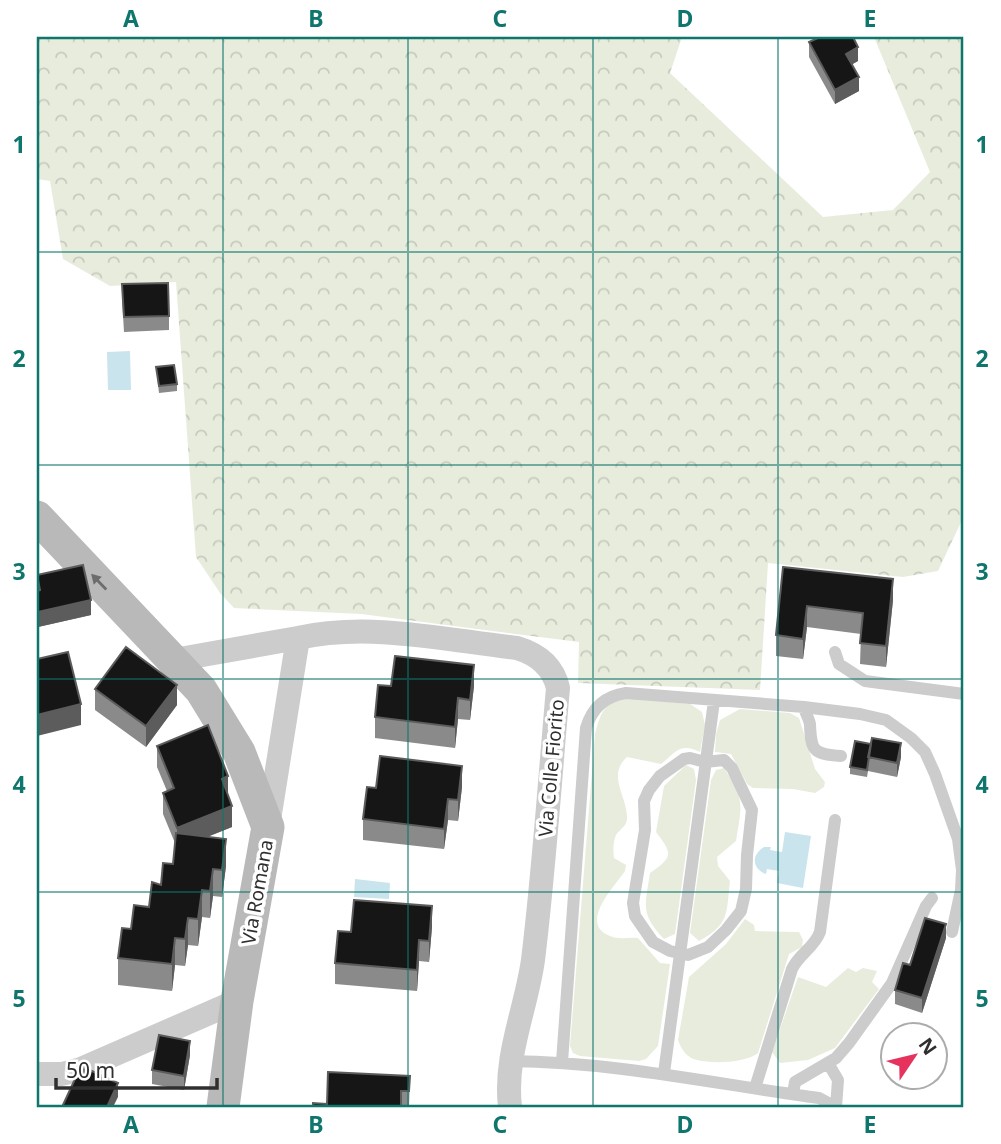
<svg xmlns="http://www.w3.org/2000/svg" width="1001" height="1144" viewBox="0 0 1001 1144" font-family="'Noto Sans',sans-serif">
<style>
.grass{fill:#e8ecdd}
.forest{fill:url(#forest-crowns)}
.water{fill:#c9e4ec}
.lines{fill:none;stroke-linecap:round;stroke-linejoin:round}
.lane{stroke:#ccc;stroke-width:12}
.street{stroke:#ccc;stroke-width:24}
.secondary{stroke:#b9b9b9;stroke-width:33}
.wall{fill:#8a8a8a}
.shaded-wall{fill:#5c5c5c}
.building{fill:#161616;stroke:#5c5c5c;stroke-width:2}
.oneway{fill:#6d6d6d}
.grid{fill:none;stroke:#0f766e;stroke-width:2;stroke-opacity:0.55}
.labels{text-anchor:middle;stroke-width:7;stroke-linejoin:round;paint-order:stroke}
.street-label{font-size:19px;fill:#2f2f2f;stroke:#fff}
.neatline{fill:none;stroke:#0f766e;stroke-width:2.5}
.grid-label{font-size:23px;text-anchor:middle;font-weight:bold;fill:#0f766e}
</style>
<defs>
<pattern id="forest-crowns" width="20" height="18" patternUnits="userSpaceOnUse" patternTransform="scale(1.75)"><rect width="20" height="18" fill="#e8ecdd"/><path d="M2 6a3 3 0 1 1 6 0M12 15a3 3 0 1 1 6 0" fill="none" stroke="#c7cbbe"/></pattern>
</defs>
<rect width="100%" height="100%" fill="#fff"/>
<path class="grass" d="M624,698L690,704L702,712L705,725L700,752C680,742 676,752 661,764L627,757C607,775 626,795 627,816C628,826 621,828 616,835C613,841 613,851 614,858L626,865L625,871C614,887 578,924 610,936C619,940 628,937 638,938L660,963L670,964L658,1046L646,1059L639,1061L580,1056L573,1053L570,1046L595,734C601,713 602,705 624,698Z
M740,709L790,713L799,718L815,769L825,782L824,787L815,793L793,789L753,788L747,784L731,754L715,752L716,734L720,720Z
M686,765L694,769L696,780L675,934L664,939C640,913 645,906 650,873C673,857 673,854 656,832L664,786Z
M724,768C745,800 742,803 736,841L717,857L718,866L730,881C726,914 730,924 699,941L690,933L711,780L716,770Z
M745,919L754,925L755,931L799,932L803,940L802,947L789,954L758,1053C745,1063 713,1064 697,1060C687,1058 681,1049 678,1040L689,977L726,944Z
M848,968L856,972L863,968L877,971L872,982L879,989L835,1048L808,1060L780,1063L772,1052L798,977L826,987Z"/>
<path class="forest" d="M37,37H682L670,73L823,217L893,210L930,172L874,37H964V516L938,571L903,577L768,563L760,690L578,683L579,642L361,614L234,608L220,593L196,557L176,282L110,286L63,259L50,181L37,179Z"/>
<path class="water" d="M130,351L131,390H108L107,352Z
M785,832L811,836L803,888L777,883L779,871L767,869L766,874C752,869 751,855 764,847H771L770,850L782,852Z
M355,879L390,883L389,899L354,897Z"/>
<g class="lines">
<path class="lane" d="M835,652L839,664L865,681L964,694
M804,707C805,712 809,719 810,724C811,751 813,754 841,756
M690,758L705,762L724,760L732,768L752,810L747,855L746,889L741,911L726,930L708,947L688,955L670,951L653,942L635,916L633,903L645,830L644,801L649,790L660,776L684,759Z
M510,1061C615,1062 716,1084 819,1098L836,1107
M562,1062L586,728C592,708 605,696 626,693L804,707L860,714L886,720L911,738L925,752L935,774L958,839L962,870L961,890L952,932
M828,1063L838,1080L836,1107
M664,1073L714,701
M755,1088L792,969C799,954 814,948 820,932L835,820
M793,1094L795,1082L836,1058L849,1043L892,983L926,906L932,898"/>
<path class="street" d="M174,660L298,638
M268,826L298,638C370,622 445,640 517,648C537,654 553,666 558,688C550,778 544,870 533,960C526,1010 504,1056 510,1107
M37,1074H62L81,1069L237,1001"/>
<path class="secondary" d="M37,517L201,690L239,752L268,827L237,1001L223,1107"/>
</g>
<path class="wall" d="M809,42L858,61L852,64L859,91L835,104L809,57Z
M122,298L169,316V330L124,332Z
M156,367L177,384V391L159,393Z
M783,567L893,600L886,667L860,664L861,634L807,627L803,659L776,656V635Z
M37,575L91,615L38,627L37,620Z
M391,686H474L470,720L458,719L455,748L375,738V717Z
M95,689L177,705L146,747L95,710Z
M871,744L901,757L897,777L868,771L867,777L850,774V767Z
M157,746L228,794L232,827L207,837L226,866L222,897L213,896L210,918L202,917L198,946L188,945L185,966L175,965L172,991L118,985V958L131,929L149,907L173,864L175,843L163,814V793L167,791L157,767Z
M462,787L458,821L448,820L444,849L363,840V819L376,788Z
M432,927L429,962L419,961L417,991L335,984V963L351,932Z
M946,938L922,1013L895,1004V990L910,965Z
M190,1055L184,1090L152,1084V1070Z
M410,1076L409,1107H313L327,1104Z"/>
<path class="shaded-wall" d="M858,47V61L846,68V54Z
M859,77V91L835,104V90Z
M893,579V600L886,667V646Z
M91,600V615L38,627V612Z
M807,606V627L803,659V639Z
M474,665V686L470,720V700Z
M177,685V705L146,747V726Z
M458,698V719L455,748V727Z
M81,704V725L37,736V715Z
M901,743V757L897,777V763Z
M462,766V787L458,821V800Z
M228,776V797L222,779Z
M448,799V820L444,849V829Z
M232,806V827L177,849V828Z
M226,839V866L222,897V870Z
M213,869V896L210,918V891Z
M202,890V917L198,946V919Z
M432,906V927L429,962V941Z
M188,918V945L185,966V939Z
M946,924V938L922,1013V998Z
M175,938V965L172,991V964Z
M419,940V961L417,991V970Z
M190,1041V1055L184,1090V1076Z
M118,1083V1097L113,1107H107Z"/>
<path class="building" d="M820,37H853L858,47L846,54L859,77L835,90L809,42Z
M168,283L169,316L124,317L122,284Z
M174,365L177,384L159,386L156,367Z
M83,565L91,600L38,612L37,606V591L40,590L37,575Z
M783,567L893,579L886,646L860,643L863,613L807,606L803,639L776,635Z
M126,647L177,685L146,726L95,689Z
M68,652L81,704L37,715V659Z
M395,656L474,665L470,700L458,698L455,727L375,717L378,685L391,686Z
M208,725L228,776L222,779L232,806L177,828L163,793L174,788L157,746Z
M872,738L901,743L897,763L868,757Z
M855,741L871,744L867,770L850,767Z
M380,756L462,766L458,800L448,799L444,829L363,819L367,787L376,788Z
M176,833L226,839L222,870L213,869L210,891L202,890L198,919L188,918L185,939L175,938L172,964L118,958L122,928L131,929L134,905L149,907L152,882L161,885L163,863L173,864Z
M354,900L432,906L429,941L419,940L417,970L335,963L338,931L351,932Z
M925,918L946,924L922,998L895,990L903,963L910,965Z
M159,1035L190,1041L184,1076L152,1070Z
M81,1066L118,1083L107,1107H62Z
M328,1072L410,1076L409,1091H401V1107H313V1103L327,1104Z"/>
<defs><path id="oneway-solid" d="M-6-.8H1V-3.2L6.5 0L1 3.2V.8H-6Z" transform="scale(1.75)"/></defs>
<use class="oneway" href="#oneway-solid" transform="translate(99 582) rotate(-134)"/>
<path class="grid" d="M223,37V1107M408,37V1107M593,37V1107M778,37V1107M37,252H964M37,465H964M37,679H964M37,892H964"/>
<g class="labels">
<g class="street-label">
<text transform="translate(551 768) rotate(-85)" y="7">Via Colle Fiorito</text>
<text transform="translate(257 892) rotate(-80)" y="7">Via Romana</text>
</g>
</g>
<rect width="1001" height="1144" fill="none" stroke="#ffffff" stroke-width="77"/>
<g transform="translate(914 1056) rotate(55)"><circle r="33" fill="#ffffff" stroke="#acacac" stroke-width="2"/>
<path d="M0-5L12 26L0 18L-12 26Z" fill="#e5335e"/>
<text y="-10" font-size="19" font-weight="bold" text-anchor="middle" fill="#2f2f2f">N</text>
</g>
<path d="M56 1078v10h161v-10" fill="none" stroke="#2f2f2f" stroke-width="3.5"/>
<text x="66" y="1078" font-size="21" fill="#2f2f2f" stroke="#ffffff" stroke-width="5" paint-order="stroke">50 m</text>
<rect x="38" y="38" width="924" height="1068" class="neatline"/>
<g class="grid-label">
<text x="131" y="27">A</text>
<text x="316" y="27">B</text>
<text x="500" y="27">C</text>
<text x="685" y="27">D</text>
<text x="870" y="27">E</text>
<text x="19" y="153">1</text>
<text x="982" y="153">1</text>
<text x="19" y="367">2</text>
<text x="982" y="367">2</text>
<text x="19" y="580">3</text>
<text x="982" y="580">3</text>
<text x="19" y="793">4</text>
<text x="982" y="793">4</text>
<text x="19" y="1007">5</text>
<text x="982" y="1007">5</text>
<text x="131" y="1133">A</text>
<text x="316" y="1133">B</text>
<text x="500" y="1133">C</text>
<text x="685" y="1133">D</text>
<text x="870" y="1133">E</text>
</g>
</svg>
